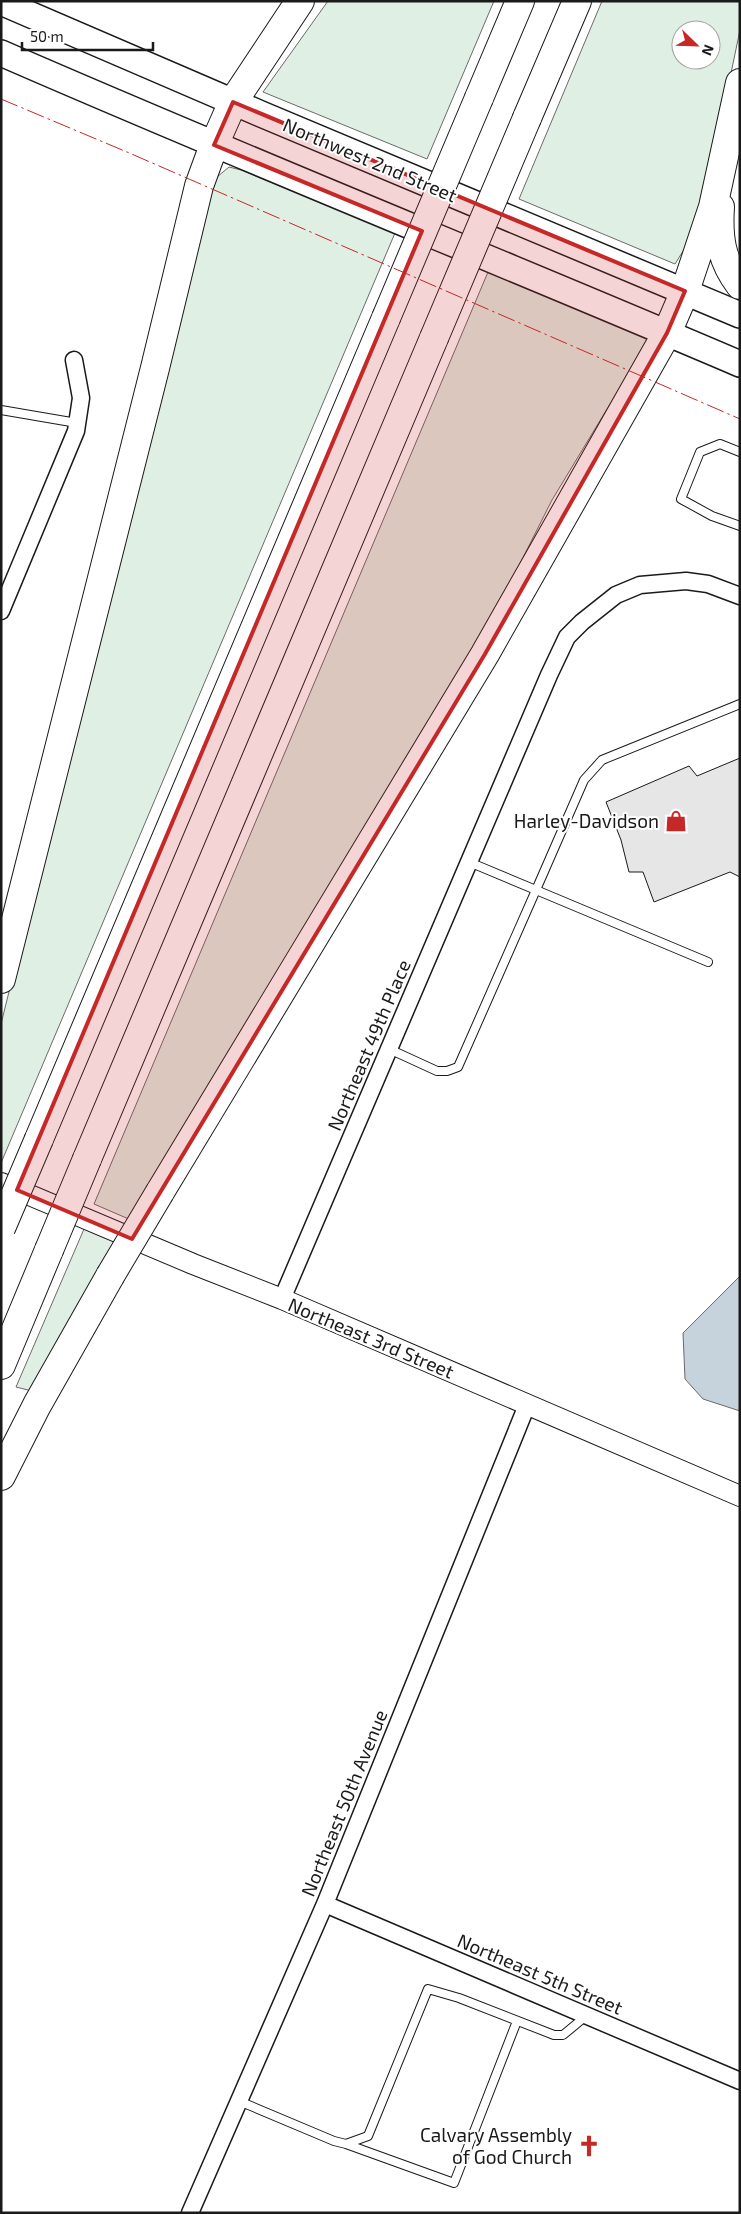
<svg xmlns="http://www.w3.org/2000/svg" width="741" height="2214" viewBox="0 0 741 2214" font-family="'Exo 2',sans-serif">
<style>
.green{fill:#e0efe3;stroke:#6a6a6a;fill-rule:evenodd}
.water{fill:#c6d2dc;stroke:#6a6a6a}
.building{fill:#e6e6e6;stroke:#1a1a1a}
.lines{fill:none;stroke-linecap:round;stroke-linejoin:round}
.service-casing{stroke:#1a1a1a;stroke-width:10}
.minor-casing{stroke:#1a1a1a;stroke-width:19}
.tertiary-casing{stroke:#1a1a1a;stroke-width:22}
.primary-casing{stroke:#1a1a1a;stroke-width:28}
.motorway-casing{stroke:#1a1a1a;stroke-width:30}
.service{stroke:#fff;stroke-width:8}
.minor{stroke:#fff;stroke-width:16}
.tertiary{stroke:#fff;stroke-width:20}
.primary{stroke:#fff;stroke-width:25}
.motorway{stroke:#fff;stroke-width:28}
.motorway-bridge-casing{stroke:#1a1a1a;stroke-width:30;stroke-linecap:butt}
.motorway-bridge{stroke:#fff;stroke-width:28}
.power{stroke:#c62828;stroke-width:1;stroke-dasharray:18 4 2.5 4;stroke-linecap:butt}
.marked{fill:#c62828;fill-opacity:0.2;stroke:#c62828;stroke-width:4;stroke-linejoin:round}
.labels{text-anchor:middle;stroke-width:4;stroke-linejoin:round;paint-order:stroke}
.street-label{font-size:19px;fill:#1a1a1a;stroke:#fff}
.poi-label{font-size:19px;fill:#1a1a1a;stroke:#fff;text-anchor:end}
</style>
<rect width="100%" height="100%" fill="#fff"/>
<path class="green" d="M328,1H494L427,159L263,92Z
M602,1H740V30L703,207L688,243L675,264L519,199ZM681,30H711V60H681Z
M229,167L241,170L395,233L1,1163V1024L201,219L217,177Z
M488,272L650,338L552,500L467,669L131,1220L94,1204Z
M84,1229L117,1243L32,1391L16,1387Z"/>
<path class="water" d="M740,1276V1411L703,1399L685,1379L683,1333Z"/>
<path class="building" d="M740,758V877L730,872L654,902L643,872H629L621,840L606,802L689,766L697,776Z"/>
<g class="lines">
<g class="service-casing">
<path id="service" d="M1,410L77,423
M740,452L720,444L700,452L681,499L712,516L740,526
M469,862L536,890L584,780L602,760L740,704
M389,1049L437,1071H447L458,1067L536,890L708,962
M239,2101L334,2141L346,2144L368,2136L428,1989L459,1998L554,2035H563L586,2016
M346,2144L454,2183L517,2021"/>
</g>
<g class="minor-casing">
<path id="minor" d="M1,611L76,431L81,398L74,360
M282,1299L549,675L567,637L582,622L616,595L640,585L686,581L708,584L740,596
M325,1904L740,2081
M190,2213L325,1904L527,1405"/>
</g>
<g class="tertiary-casing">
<path id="tertiary" d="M1,1183L193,1264L282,1299L740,1496"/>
</g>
<g class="primary-casing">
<path id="primary" d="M1,2L261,114L740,315
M1,53C246,160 494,259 740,364"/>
</g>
<g class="motorway-casing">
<path id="motorway" d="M479,98L520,1
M527,118L577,1
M720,207C718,238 721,260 740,285
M1,979L155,368L199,186L214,145L233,102L300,1
M39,1139L386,318
M87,1159L434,338
M160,1192L485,654L667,333L685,291L713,207L740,83
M1,1365L49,1250
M1,1476L37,1405L110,1276"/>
</g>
<use href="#service" class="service"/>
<use href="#minor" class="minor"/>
<use href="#tertiary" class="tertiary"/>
<use href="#primary" class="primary"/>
<use href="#motorway" class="motorway"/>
<g class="motorway-bridge-casing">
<path id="motorway-bridge" d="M386,318L479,98
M434,338L527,118
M1,1228L39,1139
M49,1250L87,1159
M110,1276L160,1192"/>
</g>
<use href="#motorway-bridge" class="motorway-bridge"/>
<path class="power" d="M1,99L127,152L740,419"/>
</g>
<path class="marked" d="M233,102L685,291L667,333L485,654L132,1239L17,1190L422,231L214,145Z"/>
<defs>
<g id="shop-bare" transform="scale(1.725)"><path d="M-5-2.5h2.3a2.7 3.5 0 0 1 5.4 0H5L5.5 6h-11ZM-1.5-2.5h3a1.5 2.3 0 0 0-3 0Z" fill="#c62828" stroke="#fff" stroke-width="2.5" paint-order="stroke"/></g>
<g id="church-bare" transform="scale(1.725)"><path d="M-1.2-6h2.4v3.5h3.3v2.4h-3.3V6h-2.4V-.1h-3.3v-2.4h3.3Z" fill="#c62828" stroke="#fff" stroke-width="2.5" paint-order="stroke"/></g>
</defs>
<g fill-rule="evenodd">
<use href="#shop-bare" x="676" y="821"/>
<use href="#church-bare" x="589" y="2146"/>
</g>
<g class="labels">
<g class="street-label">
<text transform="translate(370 160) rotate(23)" y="7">Northwest 2nd Street</text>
<text transform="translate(369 1045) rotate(-67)" y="7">Northeast 49th Place</text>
<text transform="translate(371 1338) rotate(23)" y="7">Northeast 3rd Street</text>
<text transform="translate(344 1803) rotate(-68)" y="7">Northeast 50th Avenue</text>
<text transform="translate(540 1974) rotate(23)" y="7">Northeast 5th Street</text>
</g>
<g class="poi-label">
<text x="659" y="828">Harley-Davidson</text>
<text x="572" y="2142">Calvary Assembly<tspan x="572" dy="22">of God Church</tspan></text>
</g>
</g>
<rect width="741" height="2214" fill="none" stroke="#1a1a1a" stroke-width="5"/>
<g transform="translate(696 45) rotate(113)"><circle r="24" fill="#ffffff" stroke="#a3a3a3"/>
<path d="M0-4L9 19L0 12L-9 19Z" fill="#c62828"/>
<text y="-8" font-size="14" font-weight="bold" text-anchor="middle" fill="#1a1a1a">N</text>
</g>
<path d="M22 42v8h131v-8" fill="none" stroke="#1a1a1a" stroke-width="2.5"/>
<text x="30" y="42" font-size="15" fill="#1a1a1a" stroke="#ffffff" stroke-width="4" paint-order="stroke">50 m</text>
</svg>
